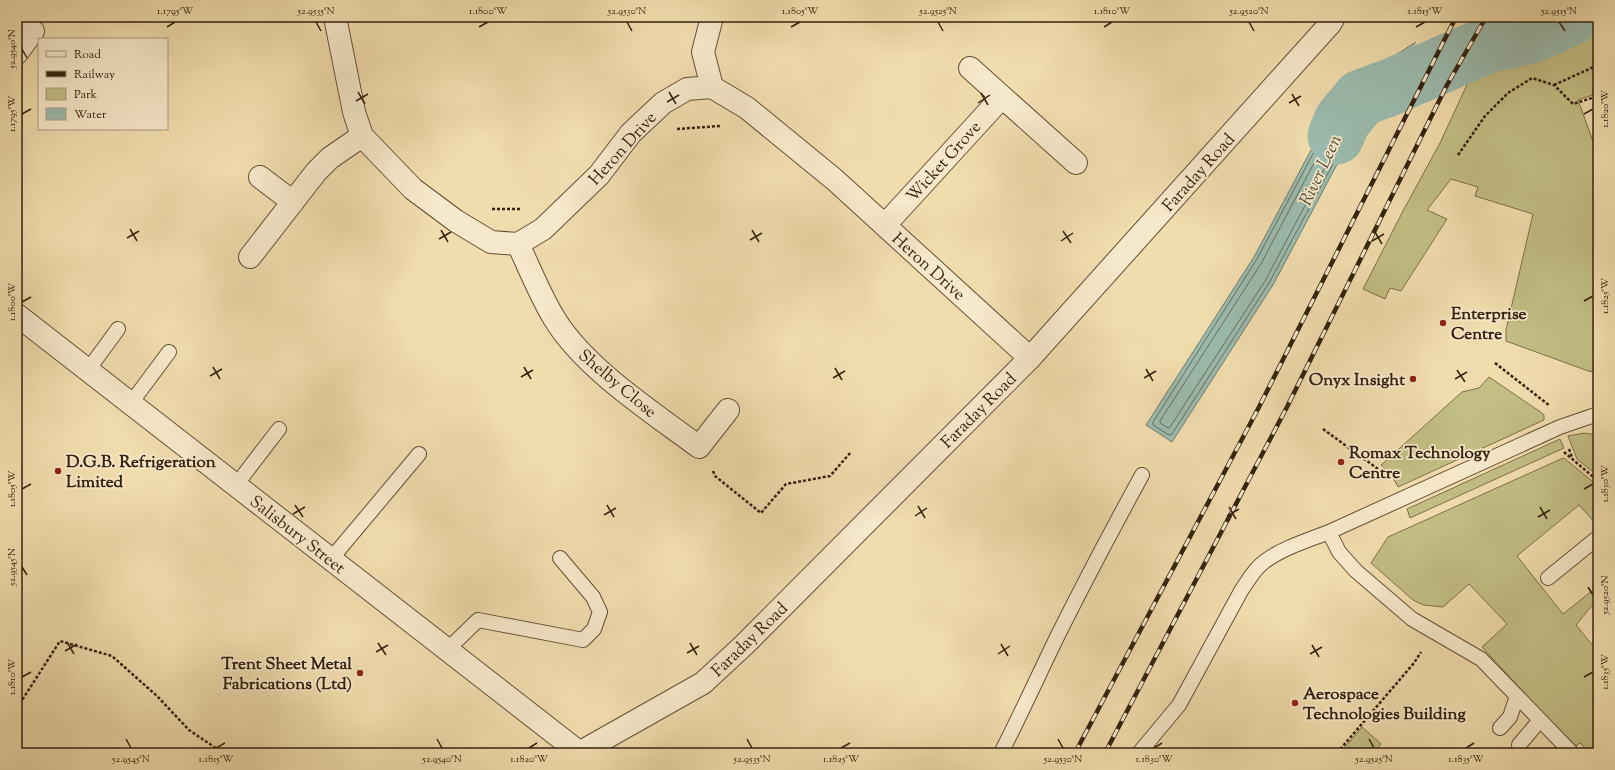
<svg xmlns="http://www.w3.org/2000/svg" width="1615" height="770" viewBox="0 0 1615 770" font-family="'Sorts Mill Goudy',serif">
<style>
.green{fill:#c2be84;stroke:#7c704a}
.water{fill:#9bbbae;stroke:#727e6e}
.pier{fill:#f1dcad}
.lines{fill:none;stroke-linecap:round;stroke-linejoin:round}
.shore{stroke:#686e5e;stroke-width:1}
.river{stroke:#9bbbae;stroke-width:57}
.service-casing{stroke:#645036;stroke-width:16}
.minor-casing{stroke:#645036;stroke-width:24}
.tertiary-casing{stroke:#645036;stroke-width:24}
.path{stroke:#35220f;stroke-width:2.5;stroke-dasharray:3 2;stroke-linecap:butt}
.service{stroke:#f6e8ca;stroke-width:14}
.minor{stroke:#f6e8ca;stroke-width:22}
.tertiary{stroke:#f6e8ca;stroke-width:22}
.rail-casing{stroke:#35220f;stroke-width:4.5}
.rail{stroke:#f6e8ca;stroke-width:3;stroke-dasharray:9;stroke-linecap:butt}
.ticks{fill:none;stroke:#35220f;stroke-width:1.5}
.poi-dot{fill:#8f2418;stroke:#f6e8ca;stroke-width:1.5}
.labels{text-anchor:middle;stroke-width:3.5;stroke-linejoin:round;paint-order:stroke}
.street-label{font-size:17px;fill:#35220f;stroke:#f6e8ca}
.poi-label{font-size:17px;font-weight:bold;fill:#35220f;stroke:#f6e8ca;text-anchor:start}
.water-label{font-size:18px;font-style:italic;fill:#54503f;stroke:#f6e8ca}
.neatline{fill:none;stroke:#35220f;stroke-width:1.5}
.ticks-label{font-size:10px;text-anchor:middle;fill:#35220f}
</style>
<rect width="100%" height="100%" fill="#f1dcad"/>
<filter id="stains"><feTurbulence type="fractalNoise" baseFrequency=".005" numOctaves="4"/><feColorMatrix values="0 0 0 0 .2 0 0 0 0 .09 0 0 0 0 .02 0 0 0 .5 -.17"/></filter>
<radialGradient id="worn" r=".72"><stop offset=".6" stop-color="#630" stop-opacity="0"/><stop offset="1" stop-color="#630" stop-opacity=".3"/></radialGradient>
<path class="green" d="M1598,31V93L1578,100L1598,155V338L1595,365L1591,372L1506,341V330L1533,214L1475,196L1478,187L1451,179L1427,210L1447,219L1401,291L1390,288L1385,299L1363,289L1403,211L1440,143L1471,76Z
M1489,377L1542,413L1544,415V420L1398,487L1392,476L1381,465L1462,392L1479,388Z
M1584,433L1598,435V476L1577,459L1568,436Z
M1560,439L1564,448L1410,518L1407,509Z
M1564,458L1598,486V526L1579,505L1517,556L1563,614L1598,586V598L1576,625L1598,652V663L1595,666L1598,670V753H1591L1580,743L1574,747L1482,647L1507,624L1469,584L1443,607L1423,605L1413,600L1371,563L1388,537L1561,459Z
M1362,727L1381,744L1373,753H1340Z"/>
<path class="water" d="M1501,17H1518L1526,21L1539,17H1598V22L1497,62L1487,70L1471,76Z
M1416,42L1378,113L1359,123L1273,285L1172,442L1146,425L1254,257L1327,120L1362,76Z"/>
<path class="pier" d="M1499,17H1501L1471,76L1469,77Z
M1418,41L1381,111L1378,113L1416,42Z"/>
<g class="lines">
<path class="shore" d="M1505,17L1481,64L1482,67H1485L1496,58L1598,18
M1543,17L1539,25C1530,31 1518,31 1512,20H1510L1494,52H1497L1586,17
M1398,58H1401V60L1375,110L1356,121L1269,283L1172,434L1169,435L1153,425V422L1257,259L1330,122L1365,79Z
M1385,73H1387L1388,75L1371,106L1351,119L1265,281L1170,427L1168,428L1160,423V421L1262,262L1334,125L1368,83Z"/>
<path class="river" d="M1336,136L1342,121L1361,98L1391,87L1487,45L1531,35L1571,17"/>
<g class="service-casing">
<path id="service" d="M88,370L118,329
M131,403L169,352
M236,485L279,429
M1329,532L1339,552L1356,571L1412,619L1481,659L1572,753
M331,559L419,454
M1548,578L1596,539L1598,540
M447,650L478,620L583,640L594,629L600,612L593,597L560,558
M1500,728L1510,717L1517,696
M1519,745L1540,720
M1001,753C1021,714 1039,674 1058,635C1085,581 1113,528 1142,475
M1139,753L1179,705L1241,591C1248,581 1254,569 1264,562C1282,548 1309,540 1329,532L1560,427L1598,414"/>
</g>
<g class="minor-casing">
<path id="minor" d="M335,17L354,112L362,136L413,189L456,221L491,242L518,244L543,229L599,175L631,133L663,103L687,89L712,87L747,108L835,180L1030,358
M17,18L33,31L17,53
M970,68L1076,163
M712,87L703,52L712,17
M260,177L293,202
M885,225L1002,97
M518,244C530,269 540,295 554,318C584,368 652,412 699,447L728,410
M250,257L316,172L330,158L362,136
M17,315L580,753"/>
</g>
<g class="tertiary-casing">
<path id="tertiary" d="M579,753L703,683L744,645L1030,358L1330,24L1334,17"/>
</g>
<path class="path" d="M1554,85L1598,65
M677,129L720,126
M1458,155L1485,116L1508,93L1532,78L1554,85L1573,104L1598,96
M492,209H521
M1495,363L1550,406
M1323,429L1378,469L1387,479
M1569,449L1573,460
M1564,452L1598,481
M713,471L715,476L761,513L786,484L830,476L851,452
M17,708L60,641L112,656L157,696L189,730L223,753
M1337,753L1414,663L1421,652"/>
<use href="#service" class="service"/>
<use href="#minor" class="minor"/>
<use href="#tertiary" class="tertiary"/>
<g class="rail-casing">
<path id="rail" d="M1075,753L1258,409L1456,17
M1105,753L1287,407L1447,85L1486,17"/>
</g>
<use href="#rail" class="rail"/>
</g>
<path class="ticks" d="M316,22L321,31M627,22L632,31M938,22L943,31M1249,22L1254,31M1559,22L1565,31M167,27L175,22M479,27L488,22M791,27L800,22M1104,27L1112,22M1416,27L1425,22M22,49L27,58M358,92L365,104M669,92L676,104M981,93L988,105M1292,94L1299,106M356,101L368,94M667,102L679,95M978,103L990,95M1289,103L1301,96M22,114L31,109M1584,114L1593,109M130,229L137,241M441,230L448,242M752,230L759,242M1063,231L1071,243M1375,232L1382,244M127,238L139,231M439,239L451,232M750,240L762,233M1061,241L1073,233M1372,241L1384,234M1584,301L1593,296M22,302L31,297M213,367L220,379M524,367L531,379M835,368L842,380M1146,369L1153,381M1457,370L1465,382M210,376L222,369M521,377L533,370M833,378L845,371M1144,378L1156,371M1455,379L1467,372M22,489L31,484M1584,489L1593,484M295,505L303,517M607,505L614,517M918,506L925,518M1229,507L1236,519M1540,507L1547,519M293,514L305,507M604,515L616,508M915,516L927,508M1227,516L1239,509M1538,517L1550,510M22,567L27,575M1588,587L1593,595M67,642L74,654M378,643L386,655M690,643L697,655M1001,644L1008,656M1312,645L1319,657M65,651L77,644M376,652L388,645M687,653L699,646M998,654L1010,646M1310,654L1322,647M22,677L31,672M1584,677L1593,672M126,739L131,748M437,739L442,748M747,739L752,748M1058,739L1063,748M1369,739L1374,748M216,748L225,743M529,748L537,743M841,748L850,743M1154,748L1162,743M1466,748L1474,743"/>
<g class="poi-dot">
<circle cx="1443" cy="323" r="4"/>
<circle cx="1413" cy="379" r="4"/>
<circle cx="1341" cy="462" r="4"/>
<circle cx="58" cy="471" r="4"/>
<circle cx="360" cy="673" r="4"/>
<circle cx="1295" cy="703" r="4"/>
</g>
<g class="labels">
<g class="street-label">
<text transform="translate(622 148) rotate(-48)" y="6">Heron Drive</text>
<text transform="translate(943 161) rotate(-48)" y="6">Wicket Grove</text>
<text transform="translate(1198 172) rotate(-48)" y="6">Faraday Road</text>
<text transform="translate(929 266) rotate(42)" y="6">Heron Drive</text>
<text transform="translate(618 383) rotate(40)" y="6">Shelby Close</text>
<text transform="translate(978 410) rotate(-45)" y="6">Faraday Road</text>
<text transform="translate(298 534) rotate(38)" y="6">Salisbury Street</text>
<text transform="translate(749 639) rotate(-44)" y="6">Faraday Road</text>
</g>
<g class="poi-label">
<text x="1451" y="319">Enterprise<tspan x="1451" dy="20">Centre</tspan></text>
<text x="1405" y="385" text-anchor="end">Onyx Insight</text>
<text x="1349" y="458">Romax Technology<tspan x="1349" dy="20">Centre</tspan></text>
<text x="66" y="467">D.G.B. Refrigeration<tspan x="66" dy="20">Limited</tspan></text>
<text x="352" y="669" text-anchor="end">Trent Sheet Metal<tspan x="352" dy="20">Fabrications (Ltd)</tspan></text>
<text x="1303" y="699">Aerospace<tspan x="1303" dy="20">Technologies Building</tspan></text>
</g>
<g class="water-label">
<text transform="translate(1320 170) rotate(-65)" y="6">River Leen</text>
</g>
</g>
<rect width="1615" height="770" fill="none" stroke="#f1dcad" stroke-width="44"/>
<rect x="38" y="38" width="130" height="92" fill="#f6e8ca" stroke="#a9997f"/>
<rect x="46" y="51" width="20" height="6" fill="#f6e8ca" stroke="#a9997f"/>
<text x="74" y="58" font-size="12" fill="#35220f">Road</text>
<rect x="46" y="71" width="20" height="6" fill="#35220f" stroke="#a9997f"/>
<text x="74" y="78" font-size="12" fill="#35220f">Railway</text>
<rect x="46" y="88" width="20" height="12" fill="#c2be84" stroke="#a9997f"/>
<text x="74" y="98" font-size="12" fill="#35220f">Park</text>
<rect x="46" y="108" width="20" height="12" fill="#9bbbae" stroke="#a9997f"/>
<text x="74" y="118" font-size="12" fill="#35220f">Water</text>
<rect x="22" y="22" width="1571" height="726" class="neatline"/>
<g class="ticks-label">
<text x="175" y="14">1.1795°W</text>
<text x="316" y="14">52.9535°N</text>
<text x="488" y="14">1.1800°W</text>
<text x="627" y="14">52.9530°N</text>
<text x="800" y="14">1.1805°W</text>
<text x="938" y="14">52.9525°N</text>
<text x="1112" y="14">1.1810°W</text>
<text x="1249" y="14">52.9520°N</text>
<text x="1425" y="14">1.1815°W</text>
<text x="1559" y="14">52.9515°N</text>
<text transform="translate(11 49) rotate(-90)" y="4">52.9540°N</text>
<text transform="translate(1604 109) rotate(-90)" y="4">1.1820°W</text>
<text transform="translate(11 114) rotate(-90)" y="4">1.1795°W</text>
<text transform="translate(1604 296) rotate(-90)" y="4">1.1825°W</text>
<text transform="translate(11 302) rotate(-90)" y="4">1.1800°W</text>
<text transform="translate(1604 484) rotate(-90)" y="4">1.1830°W</text>
<text transform="translate(11 489) rotate(-90)" y="4">1.1805°W</text>
<text transform="translate(11 567) rotate(-90)" y="4">52.9545°N</text>
<text transform="translate(1604 595) rotate(-90)" y="4">52.9520°N</text>
<text transform="translate(1604 672) rotate(-90)" y="4">1.1835°W</text>
<text transform="translate(11 677) rotate(-90)" y="4">1.1810°W</text>
<text x="131" y="762">52.9545°N</text>
<text x="216" y="762">1.1815°W</text>
<text x="442" y="762">52.9540°N</text>
<text x="529" y="762">1.1820°W</text>
<text x="752" y="762">52.9535°N</text>
<text x="841" y="762">1.1825°W</text>
<text x="1063" y="762">52.9530°N</text>
<text x="1154" y="762">1.1830°W</text>
<text x="1374" y="762">52.9525°N</text>
<text x="1466" y="762">1.1835°W</text>
</g>
<rect width="100%" height="100%" filter="url(#stains)"/>
<rect width="100%" height="100%" fill="url(#worn)"/>
</svg>
